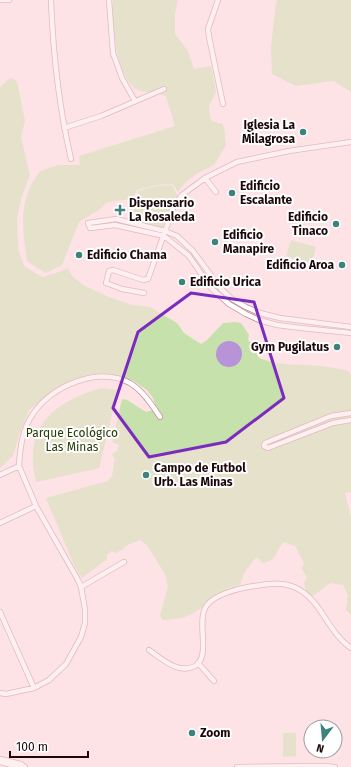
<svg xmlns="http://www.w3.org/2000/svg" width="351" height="767" viewBox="0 0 351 767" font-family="'Fira Sans',sans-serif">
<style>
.green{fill:#c7e1ac}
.water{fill:#b893d7}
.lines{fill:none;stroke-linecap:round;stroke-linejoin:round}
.street-casing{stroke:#c38891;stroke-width:6}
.street{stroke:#fff;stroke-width:4.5}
.marked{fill:none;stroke:#7b2cbf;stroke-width:3;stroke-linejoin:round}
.poi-dot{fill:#3c837e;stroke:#fff;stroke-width:1.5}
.labels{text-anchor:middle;stroke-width:4;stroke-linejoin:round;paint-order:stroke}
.poi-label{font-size:12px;font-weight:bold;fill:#1c070b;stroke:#fff;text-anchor:start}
.park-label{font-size:12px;fill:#283d07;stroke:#fff}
</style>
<rect width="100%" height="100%" fill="#fde2e6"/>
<path class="green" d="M113,0H178L175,13V34L188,51L194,69L211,66L216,92L209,106L210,117L212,121L222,124L224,127L226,145L214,165L196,174L184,184L178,192L173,184L156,185L137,190L132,199L107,202L100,209L79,222L62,265L46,273L37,268L27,261C24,237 19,213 29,190C31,183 37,177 40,171L59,165H80L79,156L175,126L166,96C159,94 140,92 136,89C116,75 111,22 113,0Z
M278,0H351V92L334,81L296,86L272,74L271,47L276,3Z
M10,78L17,81L25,121L21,137L30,175L22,196L17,218L18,249L24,266L42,277L56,273L68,268L72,276L83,285L109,297L132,305L150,307L177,323L184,333L201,344L206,341L223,323L235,322L241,323L249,335L248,340L252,344L259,358C278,366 300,364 321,366C330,367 340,369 349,371L351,375V492L345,493L351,517V615L346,610L348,595L343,585L330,583L313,596L307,594L304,583L307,578L302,568L304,563L295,546L284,542C274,552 278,560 263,563L256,557L244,573L240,585L230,587L222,593L212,597L207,604L192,614L182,618L163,620L160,616L168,587L165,574L147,545L140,540L127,545L122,550L115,553L111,551L107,555V559L82,578L75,567L46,498L108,481L112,476L115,459L112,454L117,451L119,445L112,442L122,399L127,400L146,412L156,409L153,398L147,390L132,380L109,374H92L74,379L57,387L29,410L19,435L13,456L0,468V87Z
M172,185L179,198C169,207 165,217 163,231L132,222L133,207H138L139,197L138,191L156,186Z
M291,240L316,247L312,263L286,256Z
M101,388L118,390L99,468L36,482C23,427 52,403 101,388Z
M283,733H296V756L283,757Z"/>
<path class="water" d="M216 354a13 13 0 1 1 26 0a13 13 0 1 1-26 0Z"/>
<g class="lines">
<g class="street-casing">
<path id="street" d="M0,0H9
M51,0C53,54 59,107 71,159
M109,0L113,53L122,78L135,101
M218,0L208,29L209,37L223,104
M64,128L101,116L164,89
M205,178L216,192
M144,293L122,289L106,283L109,271L113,270L143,280L148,279L174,206L182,195L205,178L237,162L289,151L351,142
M351,327L280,318L260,313L246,307L232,299L221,289L193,251L177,236L165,231L116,219L88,223L90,228H91L115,225L164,236L189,256L211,288L229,304L246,314L259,320L277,325L301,328L351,333
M351,413L331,416L265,443L264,446L268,448L333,423L351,420
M19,466C20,449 22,429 33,414C51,386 98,366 130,383C143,391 152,405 160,417
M0,475L19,466L36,506L78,580L81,587L85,609V623L81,637L66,664L49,680L34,688L6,694L0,693
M0,523L36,506
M81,587L124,562
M0,612L34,688
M149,650C162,659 179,675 195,666C212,656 195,621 207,605C215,595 236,589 248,587C263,585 280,581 294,587C321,598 327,632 351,648
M198,663L214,681
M0,759L21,764L25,767
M0,762L19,767
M237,767L323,766L335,767"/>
</g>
<use href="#street" class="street"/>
</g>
<path d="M0 0H351V767H0ZM191,293L254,302L284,398L226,442L149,457L113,408L138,332Z" fill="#fde2e6" fill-opacity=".55" fill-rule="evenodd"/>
<path class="marked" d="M191,293L254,302L284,398L226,442L149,457L113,408L138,332Z"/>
<g class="poi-dot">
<circle cx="303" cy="132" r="4"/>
<circle cx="232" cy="193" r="4"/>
<path d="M118 204h4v4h4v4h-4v4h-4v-4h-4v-4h4z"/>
<circle cx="336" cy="224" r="4"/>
<circle cx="215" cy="242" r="4"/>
<circle cx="79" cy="255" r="4"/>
<circle cx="342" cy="265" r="4"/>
<circle cx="182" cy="282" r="4"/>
<circle cx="337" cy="347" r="4"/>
<circle cx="146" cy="475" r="4"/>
<circle cx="192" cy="733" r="4"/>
</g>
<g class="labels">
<g class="poi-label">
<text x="295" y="129" text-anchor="end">Iglesia La<tspan x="295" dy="14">Milagrosa</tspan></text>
<text x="240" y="190">Edificio<tspan x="240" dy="14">Escalante</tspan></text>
<text x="129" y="207">Dispensario<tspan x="129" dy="14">La Rosaleda</tspan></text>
<text x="328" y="221" text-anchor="end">Edificio<tspan x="328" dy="14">Tinaco</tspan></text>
<text x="223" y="239">Edificio<tspan x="223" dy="14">Manapire</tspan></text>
<text x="87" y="259">Edificio Chama</text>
<text x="334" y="269" text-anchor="end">Edificio Aroa</text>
<text x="190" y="286">Edificio Urica</text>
<text x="329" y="351" text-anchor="end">Gym Pugilatus</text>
<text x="154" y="472">Campo de Futbol<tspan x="154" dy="14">Urb. Las Minas</tspan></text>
<text x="200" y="737">Zoom</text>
</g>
<g class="park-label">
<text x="72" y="437">Parque Ecológico<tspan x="72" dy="14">Las Minas</tspan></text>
</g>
</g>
<g transform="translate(323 739) rotate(196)"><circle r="19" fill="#ffffff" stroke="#a49c9d"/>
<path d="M0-3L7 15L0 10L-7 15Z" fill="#3c837e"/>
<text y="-6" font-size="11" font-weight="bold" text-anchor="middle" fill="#1c070b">N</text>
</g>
<path d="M10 751v6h78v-6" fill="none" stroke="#1c070b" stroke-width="2"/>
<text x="16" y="751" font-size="12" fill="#1c070b" stroke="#ffffff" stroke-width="3" paint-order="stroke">100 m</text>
</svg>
